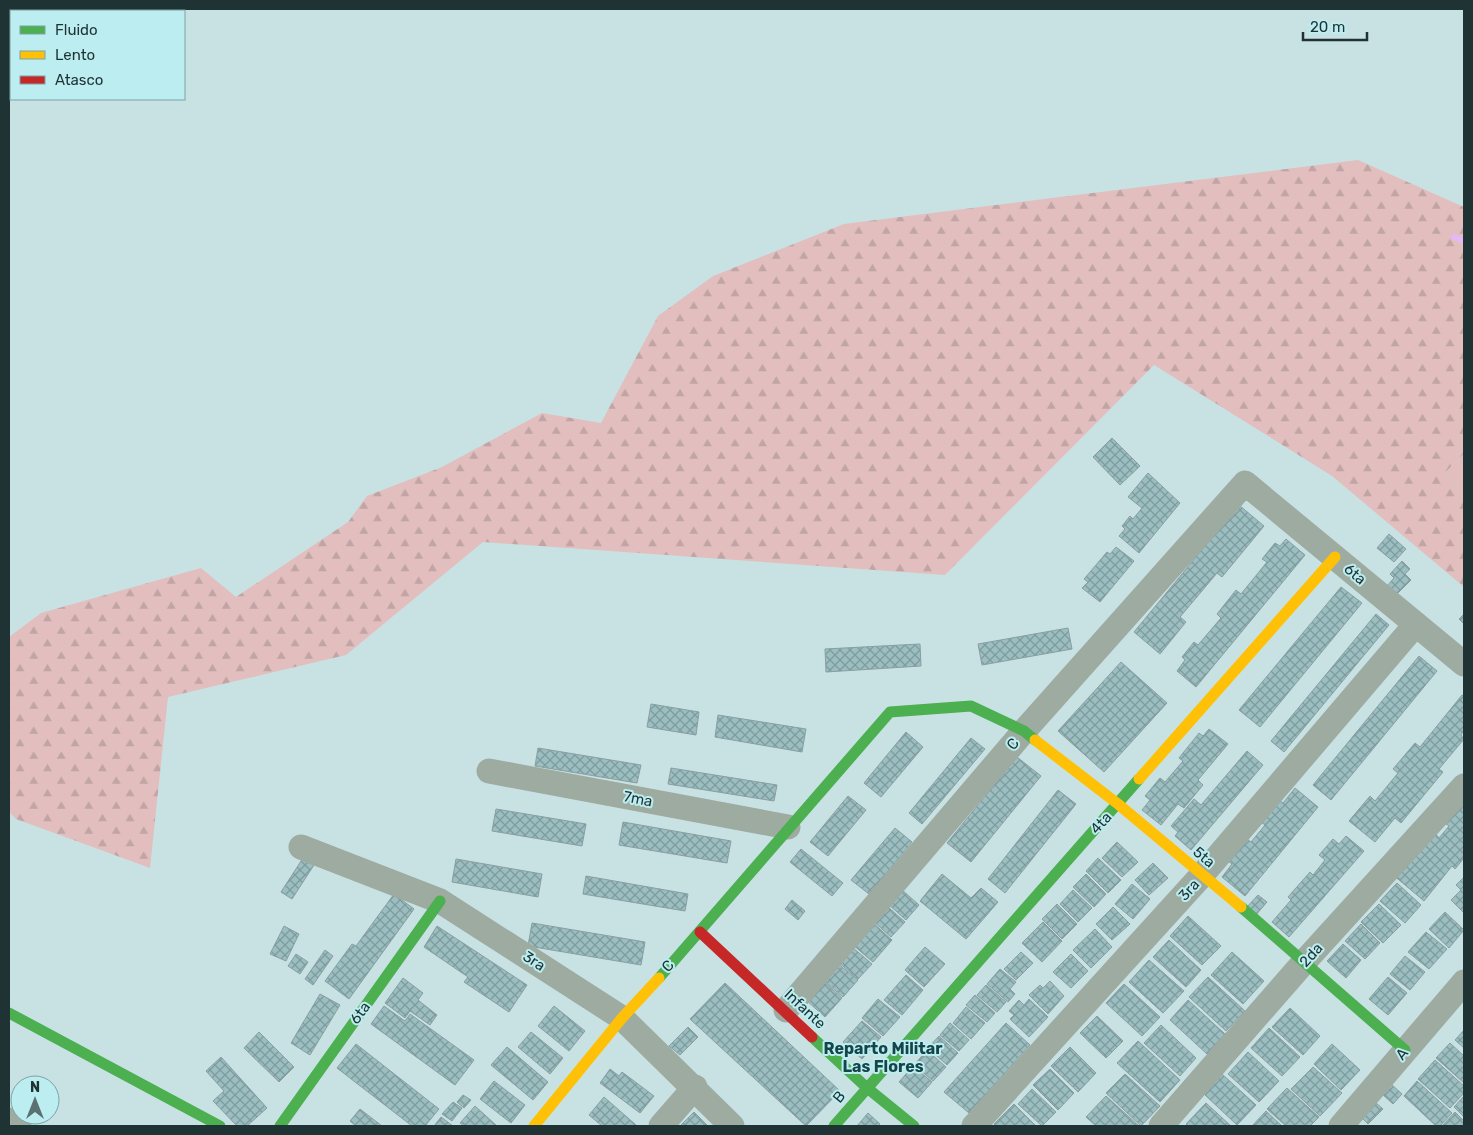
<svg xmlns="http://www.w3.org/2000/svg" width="1473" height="1135" viewBox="0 0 1473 1135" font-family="Rubik,sans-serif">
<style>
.forest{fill:url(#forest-firs)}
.pitch{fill:#e2bebe}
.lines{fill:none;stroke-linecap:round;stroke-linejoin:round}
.stream{stroke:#e2b9f4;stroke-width:6}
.building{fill:url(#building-cross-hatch);stroke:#8a9ea0}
.street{stroke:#9eaba1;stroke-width:25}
.fast{stroke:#4caf50;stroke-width:11}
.slow{stroke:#ffc107;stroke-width:11}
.jam{stroke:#c62828;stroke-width:11}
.labels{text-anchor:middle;stroke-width:4;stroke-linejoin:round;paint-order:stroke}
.street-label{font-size:15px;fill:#1f3234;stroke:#bcedf0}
.neighbourhood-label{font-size:16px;font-weight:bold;fill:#154548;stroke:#bcedf0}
</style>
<defs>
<pattern id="forest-firs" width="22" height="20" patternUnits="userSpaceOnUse" patternTransform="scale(1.25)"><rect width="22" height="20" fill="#e2bebe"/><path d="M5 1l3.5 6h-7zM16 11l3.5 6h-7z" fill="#c1a4a4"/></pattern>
<pattern id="building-cross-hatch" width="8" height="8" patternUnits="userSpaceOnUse" patternTransform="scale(1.25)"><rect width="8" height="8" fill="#9bbec1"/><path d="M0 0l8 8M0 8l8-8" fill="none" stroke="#7e9b9e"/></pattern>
</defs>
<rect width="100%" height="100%" fill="#c8e2e4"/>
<path class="forest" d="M1358,160L1464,207V454L1444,474L1464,491V587L1332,476L1154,365L945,575L483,542L346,655L168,697L150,868L16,819L9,812V637L41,613L201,568L236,597L348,522L367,496L442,467L542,413L601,423L658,316L713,276L844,224Z"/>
<path class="pitch" d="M1464,454V491L1444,474Z"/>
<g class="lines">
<path class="stream" d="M1454,237L1464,241"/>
</g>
<path class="building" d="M1112,438L1140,466L1120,485L1093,457Z
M1148,473L1180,503L1139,553L1119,536L1125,529L1122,526L1130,516L1133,519L1142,508L1128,497Z
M1239,505L1264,526L1222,577L1217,573L1180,617L1186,622L1160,654L1134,632Z
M1389,534L1406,549L1394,562L1377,548Z
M1286,539L1305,555L1196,687L1177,671L1185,660L1182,657L1194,642L1198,645L1221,618L1217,614L1236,590L1241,594L1267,562L1262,559L1275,543L1280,546Z
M1116,547L1134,561L1100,602L1082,588L1088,582L1084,579L1107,552L1110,554Z
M1402,561L1410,569L1405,574L1411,580L1396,595L1387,586L1394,578L1390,574Z
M1341,587L1362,603L1260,727L1239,710Z
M1376,614L1389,625L1284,752L1271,741Z
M1464,614V624L1459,619Z
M1068,628L1072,649L982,665L978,644Z
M920,644L921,666L826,672L825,649Z
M1419,656L1437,671L1331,800L1313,785Z
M1121,662L1167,703L1104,772L1058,731Z
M1462,695L1464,696V730L1461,735L1464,739L1439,769L1443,772L1401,823L1395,818L1375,842L1349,821L1370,796L1375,801L1398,773L1393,769L1415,743L1420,747Z
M651,704L699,712L696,735L647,727Z
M718,715L806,729L802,752L715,737Z
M1209,729L1228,744L1198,780L1203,785L1184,808L1178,804L1161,825L1142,810L1150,800L1145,796L1160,778L1165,782L1183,761L1179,758L1199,733L1203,736Z
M906,732L923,747L881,797L864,783Z
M971,738L985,749L922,824L909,813Z
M538,748L641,765L637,783L535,766Z
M1247,751L1263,765L1191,850L1175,836L1178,832L1171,826L1194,799L1201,805Z
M1017,757L1041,776L971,862L947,843Z
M671,768L777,785L774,801L668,784Z
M1295,788L1318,807L1245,896L1222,877L1232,864L1228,861L1247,839L1251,842L1265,825L1261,822L1279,800L1283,803Z
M1058,790L1076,804L1005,893L988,879Z
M848,796L866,810L828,856L810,842Z
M1464,797V858L1455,869L1452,866L1424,901L1392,874L1435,833L1439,838L1449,826L1443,822Z
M496,809L586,824L582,846L492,831Z
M623,822L731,841L727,863L619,845Z
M895,828L912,842L869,894L851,880Z
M1346,836L1364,851L1289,937L1272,922L1291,900L1288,897L1310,872L1313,875L1325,860L1319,855L1333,839L1339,844Z
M1117,842L1138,862L1122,877L1102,858Z
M801,849L843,883L832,896L790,862Z
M303,858L314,865L292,899L281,892Z
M1098,858L1121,880L1108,893L1086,871Z
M456,859L542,874L538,897L452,882Z
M1153,863L1168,878L1149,895L1135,880Z
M942,874L971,898L981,888L998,902L966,939L920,901Z
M1086,874L1106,894L1094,907L1073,887Z
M586,876L688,894L685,911L583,894Z
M1464,877V913L1451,900L1461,890L1456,885Z
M1397,883L1421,905L1405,923L1380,901Z
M1132,884L1150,899L1133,919L1115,904Z
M901,889L919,905L906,920L888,904Z
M1073,890L1092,908L1078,922L1060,904Z
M394,894L414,909L349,999L325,981L352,944L356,946Z
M1258,895L1267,902L1255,916L1246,908Z
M792,900L805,911L798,920L785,909Z
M1057,904L1077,924L1062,939L1042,919Z
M1379,904L1401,925L1383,943L1361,922Z
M886,905L905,922L891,937L873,921Z
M1113,907L1130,924L1112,940L1096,924Z
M1445,912L1464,930L1449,948L1429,929Z
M1188,916L1221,946L1202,965L1170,936Z
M872,922L892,940L873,962L853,945Z
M1043,922L1062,941L1042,962L1022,943Z
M532,923L645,942L641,965L528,946Z
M1361,924L1380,943L1365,959L1345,941Z
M284,926L299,934L286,961L270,954Z
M437,926L527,985L509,1012L464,982L468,977L424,947Z
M1095,929L1112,947L1091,968L1073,950Z
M1426,932L1447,949L1429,969L1408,952Z
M1169,940L1201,970L1186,987L1153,957Z
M1343,944L1361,960L1346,978L1327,961Z
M851,946L872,964L858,979L837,961Z
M925,947L945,964L924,987L905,970Z
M325,950L333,956L313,985L305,979Z
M1021,952L1033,963L1016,980L1004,969Z
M1232,952L1264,981L1243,1004L1211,975Z
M296,954L308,962L300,974L288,966Z
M1071,954L1088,971L1071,988L1053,972Z
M1405,956L1425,972L1410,990L1390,974Z
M1149,960L1184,991L1163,1013L1129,982Z
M837,963L858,980L843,997L822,979Z
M1000,969L1016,982L1010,989L1015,994L1008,1002L987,984Z
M906,975L923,990L902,1015L884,1000Z
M1208,977L1245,1011L1226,1031L1189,997Z
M1388,977L1407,993L1388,1015L1369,999Z
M403,978L423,993L418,1000L437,1015L430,1025L410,1011L405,1018L385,1003Z
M823,981L842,998L825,1017L806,1000Z
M1050,981L1064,996L1048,1014L1029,995L1040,985L1043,988Z
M725,983L840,1091L806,1126L690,1019Z
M1124,984L1160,1017L1142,1036L1106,1003Z
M986,985L1006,1002L997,1012L977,995Z
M320,994L340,1005L310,1055L291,1043Z
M975,995L995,1013L987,1022L966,1005Z
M878,999L900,1017L883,1036L862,1018Z
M1029,999L1048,1017L1029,1037L1010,1019L1014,1015L1009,1011L1019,1000L1024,1005Z
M1188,1000L1225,1034L1207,1054L1170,1020Z
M384,1006L405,1021L410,1014L474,1060L455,1085L371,1024Z
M554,1006L585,1031L569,1051L538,1026Z
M966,1007L985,1023L971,1039L953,1023Z
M1290,1008L1320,1036L1303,1055L1272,1027Z
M1097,1016L1123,1041L1106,1058L1080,1033Z
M862,1021L881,1037L862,1059L843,1042Z
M950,1023L969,1040L959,1051L940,1035Z
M1006,1023L1030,1045L969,1113L944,1092Z
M1161,1025L1196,1058L1180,1076L1144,1043Z
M688,1027L698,1037L680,1055L669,1046Z
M1269,1028L1300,1057L1282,1076L1251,1048Z
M1464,1030V1048L1455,1040Z
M259,1032L294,1067L279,1082L244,1048Z
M531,1032L563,1058L550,1074L518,1047Z
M939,1036L958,1053L947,1065L928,1048Z
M1138,1041L1180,1080L1160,1102L1117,1063Z
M1450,1043L1464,1056V1083L1436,1058Z
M356,1044L439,1109L425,1126H412L337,1068Z
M1332,1044L1360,1070L1341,1090L1314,1064Z
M507,1047L548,1082L533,1100L491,1065Z
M1070,1047L1096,1073L1078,1092L1051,1066Z
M927,1050L946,1067L933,1081L914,1065Z
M1248,1052L1279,1081L1259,1102L1228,1074Z
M221,1057L267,1108L247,1126H237L213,1101L224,1091L206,1071Z
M1435,1060L1464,1086V1093L1450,1108L1418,1079Z
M913,1066L932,1082L918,1098L899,1082Z
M1313,1067L1342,1093L1320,1116L1291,1089Z
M610,1069L619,1076L622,1072L654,1096L640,1113L600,1083Z
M1050,1069L1074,1093L1058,1110L1033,1085Z
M1125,1074L1160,1106L1141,1126L1106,1093Z
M1222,1074L1256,1105L1237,1125L1204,1094Z
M494,1081L525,1105L511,1123L480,1099Z
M1417,1081L1452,1113L1440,1126H1436L1404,1096Z
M1391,1084L1402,1094L1393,1104L1382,1094Z
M1287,1088L1319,1117L1310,1126H1286L1267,1109Z
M1032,1089L1056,1112L1042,1126L1018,1104Z
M463,1095L471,1100L464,1108L457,1102Z
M1106,1096L1139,1126H1096L1086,1117Z
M1464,1096V1117L1454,1107Z
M604,1097L636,1125L635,1126H602L589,1115Z
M453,1102L462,1108L452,1121L442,1114Z
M1375,1102L1383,1109L1368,1124L1361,1117Z
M1206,1103L1231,1126H1189L1186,1124Z
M1014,1104L1036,1126H996L994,1124Z
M475,1106L497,1126H464L460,1123Z
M360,1109L382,1126H356L350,1121Z
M1266,1111L1282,1126H1252Z
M694,1112L708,1126H680Z
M1455,1112L1464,1121V1126H1442Z
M868,1113L880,1124L878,1126H857Z
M441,1117L453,1126H434Z"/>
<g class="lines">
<path class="street" d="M489,771L788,827
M301,847L440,901L622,1018L732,1126
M786,1010L1024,731L1245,483L1464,664
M9,1120L19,1126
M661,1126L695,1087
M974,1126L1202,875L1416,624
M1161,1126L1305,961L1464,786
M1341,1126L1464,982"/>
<path class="fast" d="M1241,907L1405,1050
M659,978L890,712L971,706L1024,731L1035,740
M9,1013L220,1126
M812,1037L866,1087L914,1126
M280,1126L440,901
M834,1126L1139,779"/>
<path class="slow" d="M1035,740L1118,804L1241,907
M1139,779L1335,557
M534,1126L622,1018L659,978"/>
<path class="jam" d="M700,932L812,1037"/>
</g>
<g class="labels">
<g class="street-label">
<text transform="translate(1355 574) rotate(40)" y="5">6ta</text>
<text transform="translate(1013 744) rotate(-50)" y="5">C</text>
<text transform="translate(638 799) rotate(11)" y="5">7ma</text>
<text transform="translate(1101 823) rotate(-48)" y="5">4ta</text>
<text transform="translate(1204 857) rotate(40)" y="5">5ta</text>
<text transform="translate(1189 890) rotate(-48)" y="5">3ra</text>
<text transform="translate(1311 955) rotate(-48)" y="5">2da</text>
<text transform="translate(534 961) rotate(33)" y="5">3ra</text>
<text transform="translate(668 966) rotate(-48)" y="5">C</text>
<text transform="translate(805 1009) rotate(43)" y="5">Infante</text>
<text transform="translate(360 1013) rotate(-54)" y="5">6ta</text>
<text transform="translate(1402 1054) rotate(-50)" y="5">A</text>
<text transform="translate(839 1097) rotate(-51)" y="5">B</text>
</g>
<g class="neighbourhood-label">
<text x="883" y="1054">Reparto Militar<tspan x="883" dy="18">Las Flores</tspan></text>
</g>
</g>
<rect width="1473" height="1135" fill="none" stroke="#1f3234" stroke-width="20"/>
<rect x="10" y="10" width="175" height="90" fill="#bcedf0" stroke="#7da2a5"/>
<rect x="20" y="26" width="25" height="8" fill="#4caf50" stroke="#7da2a5"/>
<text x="55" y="35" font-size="15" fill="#1f3234">Fluido</text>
<rect x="20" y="51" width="25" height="8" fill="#ffc107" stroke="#7da2a5"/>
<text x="55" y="60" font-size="15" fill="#1f3234">Lento</text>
<rect x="20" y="76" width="25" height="8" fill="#c62828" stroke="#7da2a5"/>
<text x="55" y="85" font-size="15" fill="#1f3234">Atasco</text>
<g transform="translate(35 1100)"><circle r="24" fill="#bcedf0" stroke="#7da2a5"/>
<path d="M0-4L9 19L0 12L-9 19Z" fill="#5a7072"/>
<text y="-8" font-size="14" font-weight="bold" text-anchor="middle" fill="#1f3234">N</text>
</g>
<path d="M1303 32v8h64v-8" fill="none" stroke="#1f3234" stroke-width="2.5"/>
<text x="1310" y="32" font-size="15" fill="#1f3234" stroke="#bcedf0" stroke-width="4" paint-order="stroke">20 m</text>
</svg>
